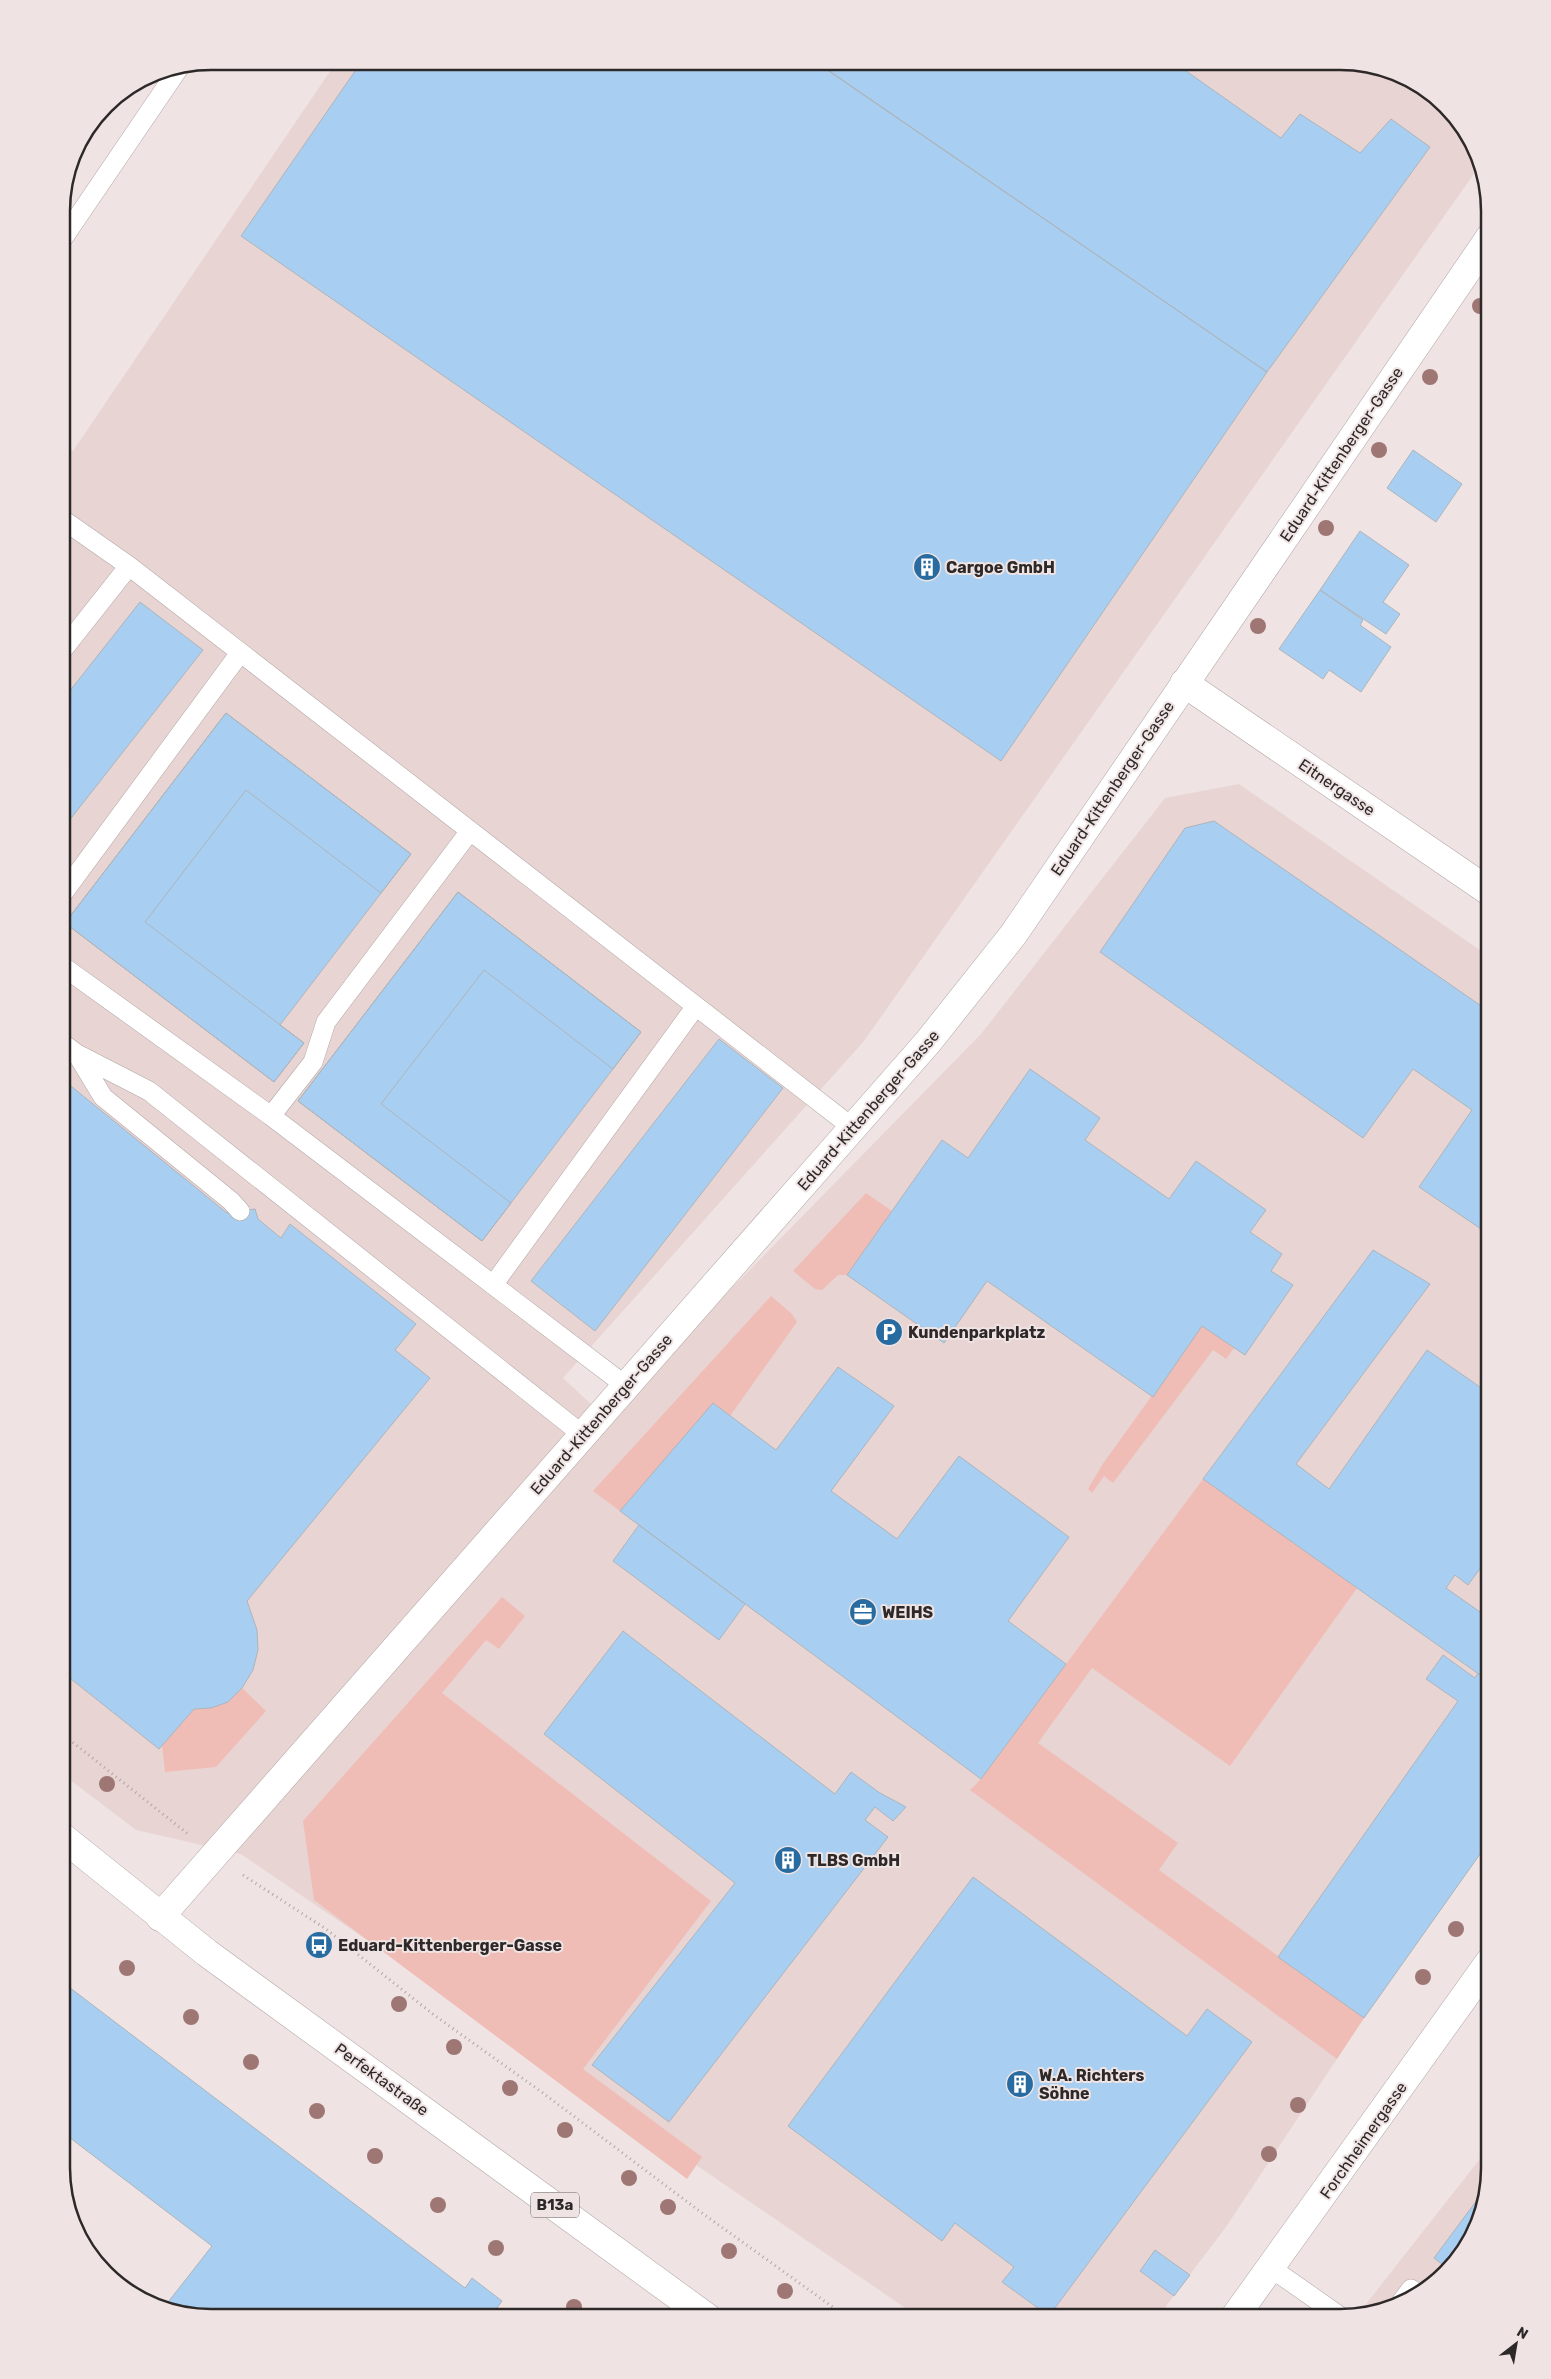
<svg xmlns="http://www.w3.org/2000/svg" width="1551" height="2379" viewBox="0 0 1551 2379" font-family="Rubik,sans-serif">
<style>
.built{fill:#e8d4d3}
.green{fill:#f0bdb6}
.building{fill:#a8cff2;stroke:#adb4ba}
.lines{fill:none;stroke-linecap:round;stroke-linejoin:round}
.lane-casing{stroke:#b1a7a6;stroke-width:20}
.street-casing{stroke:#b1a7a6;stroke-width:29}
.primary-casing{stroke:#b1a7a6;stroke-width:29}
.path{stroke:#afa6a5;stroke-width:3;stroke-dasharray:1 4;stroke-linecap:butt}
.lane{stroke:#fff;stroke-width:19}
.street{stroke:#fff;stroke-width:28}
.primary{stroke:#fff;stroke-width:28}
.tree{fill:#9e7673}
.labels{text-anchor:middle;stroke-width:4;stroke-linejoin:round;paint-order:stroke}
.shield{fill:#efe4e3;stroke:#676160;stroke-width:1}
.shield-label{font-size:15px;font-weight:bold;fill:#2d2928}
.street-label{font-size:16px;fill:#2d2928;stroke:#efe4e3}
.poi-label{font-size:16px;font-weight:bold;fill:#2d2928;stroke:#efe4e3;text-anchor:start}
.rim{fill:none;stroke:#2d2928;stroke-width:2.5}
</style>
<rect width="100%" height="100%" fill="#efe4e3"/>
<path class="built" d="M337,61L1349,62L1423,86L1470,136L1478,168L864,1041L563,1378L608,1420L623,1399L981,1034L1165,798L1239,784L1490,957V1840L1364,2018L1226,2227L1157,2318H920L241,1854L136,1830L61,1773L62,443L73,451Z
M1490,2146V2168L1470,2243L1415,2298L1359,2313Z"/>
<path class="green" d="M866,1193L892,1211L847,1275H838L822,1290L815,1289L793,1271Z
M771,1296L792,1314L797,1322L730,1416L713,1404L620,1511L593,1491Z
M1202,1326L1234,1348L1226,1359L1213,1350L1113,1483L1104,1476L1092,1493L1088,1489L1102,1465Z
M1203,1479L1357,1588L1230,1766L1092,1668L1038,1743L1178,1843L1159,1870L1364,2018L1337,2059L970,1790L981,1779Z
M502,1597L525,1616L499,1649L486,1640L442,1693L711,1901L583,2069L702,2157L687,2179L314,1900L303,1821Z
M242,1688L266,1711L216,1767L165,1772L162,1745L194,1709C218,1708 226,1704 242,1688Z"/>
<path class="building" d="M362,61H815L1267,372L1001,761L241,236Z
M814,61L1182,62L1179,66L1281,138L1300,114L1360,153L1391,119L1430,147L1267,372Z
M1490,336V354L1482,348Z
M1413,450L1462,484L1436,522L1387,488Z
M1360,531L1409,565L1383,602L1400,614L1386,634L1320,590Z
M61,589L68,594L61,602Z
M61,589L68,594L61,602Z
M1320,590L1363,620L1360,625L1391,647L1361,692L1329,670L1323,679L1279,649Z
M140,602L203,650L61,831V702Z
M226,713L411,854L280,1025L304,1043L274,1082L65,923Z
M226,713L411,854L381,893L246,790L145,922L304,1043L274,1082L65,923Z
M1214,821L1490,1012V1235L1419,1187L1472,1110L1413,1069L1363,1138L1100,952L1185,828Z
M458,892L641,1032L482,1241L298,1101Z
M458,892L641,1032L613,1069L484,970L381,1104L511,1203L482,1241L298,1101Z
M719,1039L783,1088L595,1331L531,1281Z
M1030,1069L1100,1118L1085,1140L1169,1199L1196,1161L1266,1210L1250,1232L1282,1254L1271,1271L1293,1285L1245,1355L1202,1326L1153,1397L987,1281L944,1343L847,1275L942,1140L968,1158Z
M61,1078L227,1213L255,1209L258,1219L281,1238L290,1224L416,1324L395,1350L430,1378L247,1601L257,1630L258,1650L253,1670L242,1688L228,1702L211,1708L194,1709L159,1749L61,1671Z
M1373,1250L1430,1284L1296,1464L1329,1489L1427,1350L1490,1394V1555L1468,1585L1455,1575L1446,1588L1490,1619V1682L1203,1479Z
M838,1367L894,1406L831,1491L897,1539L959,1456L1069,1537L1008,1621L1066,1664L981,1779L620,1511L713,1403L776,1450Z
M639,1525L745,1604L719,1640L613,1561Z
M623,1631L835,1794L851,1772L880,1793L906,1807L893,1821L875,1807L865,1820L888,1837L669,2122L592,2065L735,1883L544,1734Z
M1443,1655L1475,1678L1478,1673L1490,1682V1840L1364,2018L1278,1957L1458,1701L1426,1679Z
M973,1877L1187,2036L1207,2009L1252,2042L1049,2316L1002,2282L1014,2267L955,2223L942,2241L788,2126Z
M61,1981L465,2288L472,2278L502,2301L490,2318L202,2317L165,2306L212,2246L61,2131Z
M1483,2192L1470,2243L1446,2267L1434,2258Z
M1155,2250L1190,2275L1174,2296L1140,2271Z"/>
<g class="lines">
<g class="lane-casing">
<path id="lane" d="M62,240L179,68
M62,519L129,566L853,1128
M61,652L129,566
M61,896L240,653
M61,965L271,1116L626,1386
M61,1042L77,1054L149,1091L583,1435
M77,1054L103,1097L231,1201L240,1211
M271,1116L313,1062L326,1022L470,831
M493,1285L696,1006
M1271,2268L1341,2317
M1402,2301L1411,2289L1418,2295"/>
</g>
<g class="street-casing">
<path id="street" d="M1184,683L1490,892
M160,1917L928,1042L1013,935L1490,237
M1234,2318L1490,1961"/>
</g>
<g class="primary-casing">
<path id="primary" d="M61,1836L207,1953L708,2318"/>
</g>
<path class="path" d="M61,1733L188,1834
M243,1875L326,1929L434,2015L543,2093L702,2213L848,2318"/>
<use href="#lane" class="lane"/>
<use href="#street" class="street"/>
<use href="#primary" class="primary"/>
</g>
<g class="tree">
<circle cx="1480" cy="306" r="8"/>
<circle cx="1430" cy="377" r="8"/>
<circle cx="1379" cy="450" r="8"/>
<circle cx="1326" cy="528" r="8"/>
<circle cx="1258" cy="626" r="8"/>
<circle cx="107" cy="1784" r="8"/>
<circle cx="1456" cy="1929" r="8"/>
<circle cx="127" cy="1968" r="8"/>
<circle cx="1423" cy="1977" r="8"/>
<circle cx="399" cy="2004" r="8"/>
<circle cx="191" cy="2017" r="8"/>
<circle cx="454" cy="2047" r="8"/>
<circle cx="251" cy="2062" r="8"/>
<circle cx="510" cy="2088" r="8"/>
<circle cx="1298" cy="2105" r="8"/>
<circle cx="317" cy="2111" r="8"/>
<circle cx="565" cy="2130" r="8"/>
<circle cx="1269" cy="2154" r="8"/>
<circle cx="375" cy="2156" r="8"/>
<circle cx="629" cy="2178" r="8"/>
<circle cx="438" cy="2205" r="8"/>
<circle cx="668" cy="2207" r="8"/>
<circle cx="496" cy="2248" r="8"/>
<circle cx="729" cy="2251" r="8"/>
<circle cx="785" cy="2291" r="8"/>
<circle cx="574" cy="2307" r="8"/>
</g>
<defs>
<g id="building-disc" transform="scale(1.4375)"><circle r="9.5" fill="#276ba0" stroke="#efe4e3"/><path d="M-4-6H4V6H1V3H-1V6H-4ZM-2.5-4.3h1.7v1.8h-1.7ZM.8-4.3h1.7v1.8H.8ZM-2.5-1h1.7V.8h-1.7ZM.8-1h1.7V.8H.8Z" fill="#fff"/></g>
<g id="parking-disc" transform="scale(1.4375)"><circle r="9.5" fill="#276ba0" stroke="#efe4e3"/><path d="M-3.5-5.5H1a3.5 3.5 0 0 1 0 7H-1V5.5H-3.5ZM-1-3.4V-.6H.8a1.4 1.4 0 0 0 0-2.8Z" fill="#fff"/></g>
<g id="office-disc" transform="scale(1.4375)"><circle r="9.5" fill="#276ba0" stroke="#efe4e3"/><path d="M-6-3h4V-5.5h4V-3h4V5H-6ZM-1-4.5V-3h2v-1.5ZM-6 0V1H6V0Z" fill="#fff"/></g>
<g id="bus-disc" transform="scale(1.4375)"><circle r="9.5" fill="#276ba0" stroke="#efe4e3"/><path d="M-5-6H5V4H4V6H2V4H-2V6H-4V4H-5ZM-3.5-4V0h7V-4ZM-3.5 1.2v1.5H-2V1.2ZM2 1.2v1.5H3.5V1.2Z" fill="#fff"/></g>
</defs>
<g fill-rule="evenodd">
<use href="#building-disc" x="927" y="567"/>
<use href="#parking-disc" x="889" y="1332"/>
<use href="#office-disc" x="863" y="1612"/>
<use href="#building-disc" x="788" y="1860"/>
<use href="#bus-disc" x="319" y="1945"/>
<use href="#building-disc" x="1020" y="2084"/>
</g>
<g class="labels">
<rect class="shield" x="531" y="2192.5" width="48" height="25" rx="4"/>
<g class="shield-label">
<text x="555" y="2210">B13a</text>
</g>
<g class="street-label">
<text transform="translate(1341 454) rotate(-56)" y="6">Eduard-Kittenberger-Gasse</text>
<text transform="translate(1337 787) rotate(34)" y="6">Eitnergasse</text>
<text transform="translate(1112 788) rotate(-56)" y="6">Eduard-Kittenberger-Gasse</text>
<text transform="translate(868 1110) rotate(-49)" y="6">Eduard-Kittenberger-Gasse</text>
<text transform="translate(601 1414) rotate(-49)" y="6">Eduard-Kittenberger-Gasse</text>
<text transform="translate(382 2079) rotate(36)" y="6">Perfektastraße</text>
<text transform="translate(1363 2140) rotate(-55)" y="6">Forchheimergasse</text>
</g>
<g class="poi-label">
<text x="946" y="573">Cargoe GmbH</text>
<text x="908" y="1338">Kundenparkplatz</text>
<text x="882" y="1618">WEIHS</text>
<text x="807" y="1866">TLBS GmbH</text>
<text x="338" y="1951">Eduard-Kittenberger-Gasse</text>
<text x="1039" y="2081">W.A. Richters<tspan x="1039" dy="18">Söhne</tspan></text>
</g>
</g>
<path d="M0 0H1551V2379H0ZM211 70H1340A141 141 0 0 1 1481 211V2168A141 141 0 0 1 1340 2309H211A141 141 0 0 1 70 2168V211A141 141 0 0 1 211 70Z" fill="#efe4e3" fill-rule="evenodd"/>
<path class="rim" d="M211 70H1340A141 141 0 0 1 1481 211V2168A141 141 0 0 1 1340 2309H211A141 141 0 0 1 70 2168V211A141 141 0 0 1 211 70Z"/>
<g transform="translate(1516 2344) rotate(31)" stroke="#efe4e3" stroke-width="4" paint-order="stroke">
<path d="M0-4L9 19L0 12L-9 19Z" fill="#2d2928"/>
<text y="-8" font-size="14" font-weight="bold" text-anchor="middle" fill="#2d2928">N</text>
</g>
</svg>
